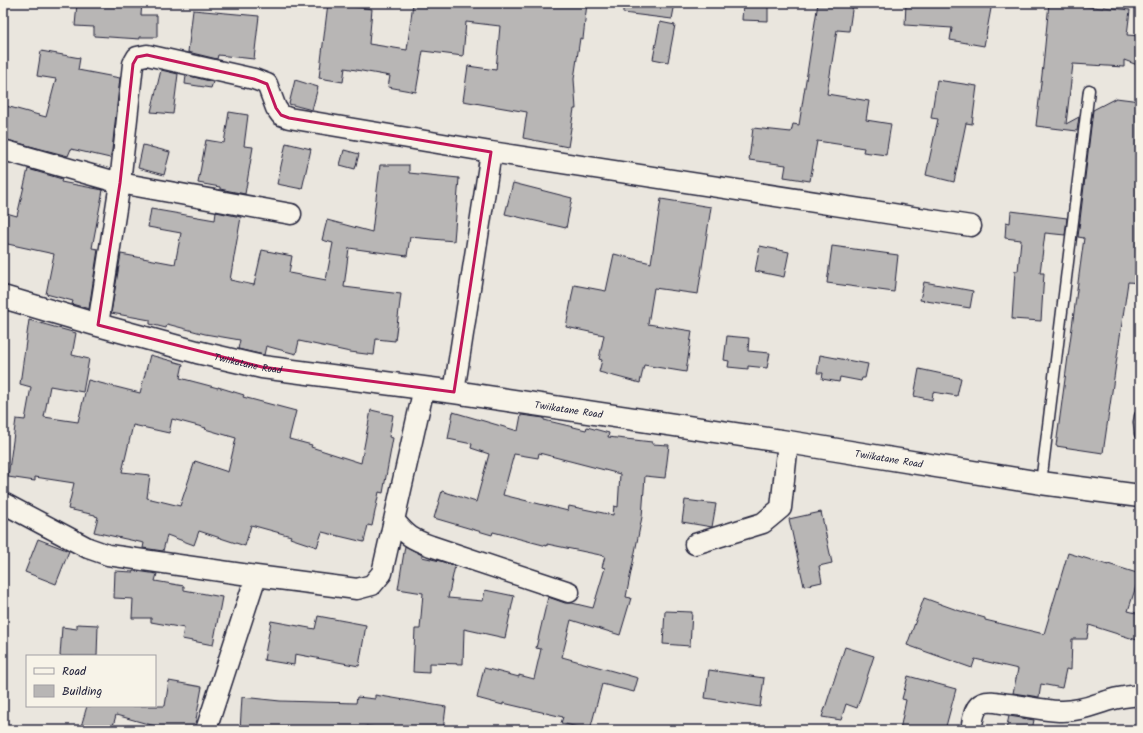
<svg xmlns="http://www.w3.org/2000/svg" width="1143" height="733" viewBox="0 0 1143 733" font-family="Kalam,sans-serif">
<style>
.building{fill:#b8b6b5;stroke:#22223b;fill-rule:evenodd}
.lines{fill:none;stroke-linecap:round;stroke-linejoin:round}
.service-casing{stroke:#22223b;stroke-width:13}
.minor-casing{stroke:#22223b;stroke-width:23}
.secondary-casing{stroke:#22223b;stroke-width:25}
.service{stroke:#f7f3e8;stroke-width:10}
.minor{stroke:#f7f3e8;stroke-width:20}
.secondary{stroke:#f7f3e8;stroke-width:22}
.marked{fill:none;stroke:#c2185b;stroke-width:3;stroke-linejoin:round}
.labels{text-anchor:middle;stroke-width:3.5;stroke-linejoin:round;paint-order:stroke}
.street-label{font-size:10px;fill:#22223b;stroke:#f7f3e8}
</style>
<rect width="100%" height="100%" fill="#eae6de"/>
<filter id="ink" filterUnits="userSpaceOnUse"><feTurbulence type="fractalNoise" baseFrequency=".025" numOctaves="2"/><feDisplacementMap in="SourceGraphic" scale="8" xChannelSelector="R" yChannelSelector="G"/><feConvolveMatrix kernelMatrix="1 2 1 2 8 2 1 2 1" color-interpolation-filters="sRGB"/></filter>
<g filter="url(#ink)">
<path class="building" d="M77,3H142L141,15H157V37H140V39L94,36V27L75,26Z
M328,3L372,9L369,44L407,50L413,3H587L583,39L580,38L574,79L576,109H574L568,147L523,138L527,112L463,101L468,66L496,70L500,26L466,22L463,56L423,51L416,92L388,87L390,76L345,68L343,82L319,78Z
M623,3H675L672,19L623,13Z
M743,3H768V21L742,20Z
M818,3H853L849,31L837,30L827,94L869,101L866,120L891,124L886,155L863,152L864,148L817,141L810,181L784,177L786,165L749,160L753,128L791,132L793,124L799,125Z
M906,3H992L984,46L950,40L952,28L905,25Z
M1049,3L1103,8V7L1130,10L1127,35L1140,36V66L1124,60V67L1073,64L1066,124L1079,117L1077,131L1036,126L1043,66Z
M193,10L259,16L254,59L218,55L217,59L188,52Z
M660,22L675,25L668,62L653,59Z
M41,51L80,58L78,70L120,78L112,150L110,158L71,149L68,156L3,139V117L6,106L46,117L56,79L37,76Z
M161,70L178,74L173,114L151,112Z
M186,75L213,82L211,88L185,84Z
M295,80L318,87L312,110L289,104Z
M937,80L977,86L972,124L966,123L954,182L926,175L938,119L931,118Z
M1116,98L1140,101V283L1128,282L1103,453L1056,446L1084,238L1078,237L1093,110Z
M229,112L248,115L244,146L253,147L245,194L220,189V187L198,183L206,140L224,143Z
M286,143L311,149L302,189L277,184Z
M143,145L170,152L164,175L138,168Z
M344,150L359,154L355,169L340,165Z
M380,165H409V173L459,178L454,241L410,237L407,256L349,248L344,287L401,294L395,341L376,339L374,355L350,352L299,341L296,354L266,346L264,355L238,349L240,340L205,334L167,324L166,328L150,324V320L111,313L121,254L175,264L181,233L148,227L151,209L215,220L216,212L241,217L230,280L254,285L262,250L292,256L289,273L326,280L333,243L322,240L327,220L372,232Z
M28,169L62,179L61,182L103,190L92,248L98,249L89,309L72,304L73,301L46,294L54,254L3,243V212L17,216Z
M513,183L572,198L566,228L505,214Z
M661,199L711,207L698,294L654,288L648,324L692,331L686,372L644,365L640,383L599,372L602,360L599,359L604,335L566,327L574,285L606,291L614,254L651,263Z
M1011,211L1067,218L1065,235L1045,233L1040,273H1044L1041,321L1012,319L1015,271H1018L1021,240L1005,238L1006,222L1010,223Z
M760,246L789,252L784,277L755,271Z
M832,246L898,255L894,292L827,283Z
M924,282L973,291L970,308L920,300Z
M29,320L76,333L72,355L89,359L83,392L50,386L44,417L78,422L88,380L140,393L150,355L183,364L180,378L218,388V387L244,395L243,397L296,411L289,439L312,445L311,447L361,463L371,410L393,415L389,437L393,438L383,493L379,492L372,526L368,525L364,542L322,532L317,547L290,538L291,536L251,525L245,546L199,531L194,545L167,535L163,551L143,548L144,543L94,532L98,517L95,516V515L68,509L74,483L35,477V481L8,477L16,419L25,420L31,387L20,384ZM172,419L206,428L205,429L236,438L228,472L195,461L180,506L147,498L150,475L122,472L133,425L169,433Z
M727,336L749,338L748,351L770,353L767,368L748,366V369L728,367L729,361L724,360Z
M820,355L868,364L865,378H862L861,381L840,377L839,382L822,379L823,373H817Z
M919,369L961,378L957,396L933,392L932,400L914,396Z
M453,412L518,431L521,415L544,418V420L586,430L587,427L609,433L608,437L652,442V444L669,445L665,478L645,476L642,517L626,597L631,598L620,635L571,620L562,657L638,678L634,692L602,684L590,730L561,723L563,717L503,703V705L477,698L484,668L519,677V675L534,679L541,649L536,648L548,597L565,603H572L593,608L605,568L602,567L605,556L547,544V546L493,532L492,535L434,518L442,491L476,502L489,454L471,448L472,444L448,439ZM539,453L620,474L618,507L614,506L613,515L569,506L568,511L503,495L514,454L538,458Z
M685,500L716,504L712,527L682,522Z
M821,512L832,563L819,566L822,582L804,586L789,519Z
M38,539L69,551L56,584L25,572Z
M405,546L422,555V557L440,561L455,566L448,598L483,601L485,590L514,596L505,638L464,629L463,664L429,663V673L413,672L415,629H420L423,593L398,589Z
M1068,553L1108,565V564L1140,574L1128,611L1140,614V641L1089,625L1087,639H1072L1071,670L1066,669L1062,688L1041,684L1039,697L1013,693L1018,669L975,659L972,668L907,645L924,598L957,610L985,618V620L1044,634Z
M115,571L133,572V571H137L157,574L155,581L184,586V590L222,597L213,645L182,639L184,628L151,622V618H132L133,599L114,598Z
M665,611L692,612L690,646L663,644Z
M318,616L366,625L359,666L295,654L294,665L264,660L271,621L315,629Z
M77,624L98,625L97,656H60L62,627L77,629Z
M845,647L874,656L857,708L846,704L841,720L822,717Z
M709,670L764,678L760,707L705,698Z
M908,676L956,689L945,730H900L906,700L902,699Z
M169,681L202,687L194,730H154L155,726L116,715L112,730H80L87,706H165Z
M375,695L446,707L443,730H388L366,726L365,730H314L264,727L263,730H240L242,697L280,701L356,703L357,697L375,699Z
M1009,716L1034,720L1032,730H1006Z"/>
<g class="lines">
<g class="service-casing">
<path id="service" d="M1140,416L1139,422L1140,434
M1041,483L1089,90"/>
</g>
<g class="minor-casing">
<path id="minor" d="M3,150L120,183L291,214
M98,325L120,183L133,64L137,57L147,55L254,79L267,84L276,108L281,115L289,118L491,152
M454,392L491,152L971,226
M3,503L88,548L108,555L256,576L357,589L372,585L382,573L424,388
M394,520C407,536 412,539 431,546L569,592
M695,544L763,523L781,508L788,442
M206,730L256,576
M971,730C973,721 973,707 983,703C990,700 1000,703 1008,704C1025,706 1042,710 1059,711C1077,712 1093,705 1110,700C1120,697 1130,696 1140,695"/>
</g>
<g class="secondary-casing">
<g id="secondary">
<path id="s1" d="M3,297L98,325L197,352L262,367L454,392L788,442L1041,483L1140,496"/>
</g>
</g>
<use href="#service" class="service"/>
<use href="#minor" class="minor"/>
<use href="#secondary" class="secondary"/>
</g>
</g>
<path class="marked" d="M147,55L254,79L267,84L276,108L281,115L289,118L491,152L454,392L262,367L98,325L120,183L133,64L137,57Z"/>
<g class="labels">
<g class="street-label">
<text dy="4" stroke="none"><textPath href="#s1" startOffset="254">Twiikatane Road</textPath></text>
<text dy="4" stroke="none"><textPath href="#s1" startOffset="578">Twiikatane Road</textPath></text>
<text dy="4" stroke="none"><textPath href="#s1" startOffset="902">Twiikatane Road</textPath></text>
</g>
</g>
<rect width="1143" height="733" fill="none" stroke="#f7f3e8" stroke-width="16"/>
<rect x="8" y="8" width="1127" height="717" fill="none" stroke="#22223b" stroke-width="1.5" filter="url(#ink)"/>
<rect x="26" y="655" width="130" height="52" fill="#f7f3e8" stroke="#a29fa3"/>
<rect x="34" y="668" width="20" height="6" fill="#f7f3e8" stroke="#a29fa3"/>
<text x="62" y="675" font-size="12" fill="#22223b">Road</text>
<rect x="34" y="685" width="20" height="12" fill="#b8b6b5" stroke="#a29fa3"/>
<text x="62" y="695" font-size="12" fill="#22223b">Building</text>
</svg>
